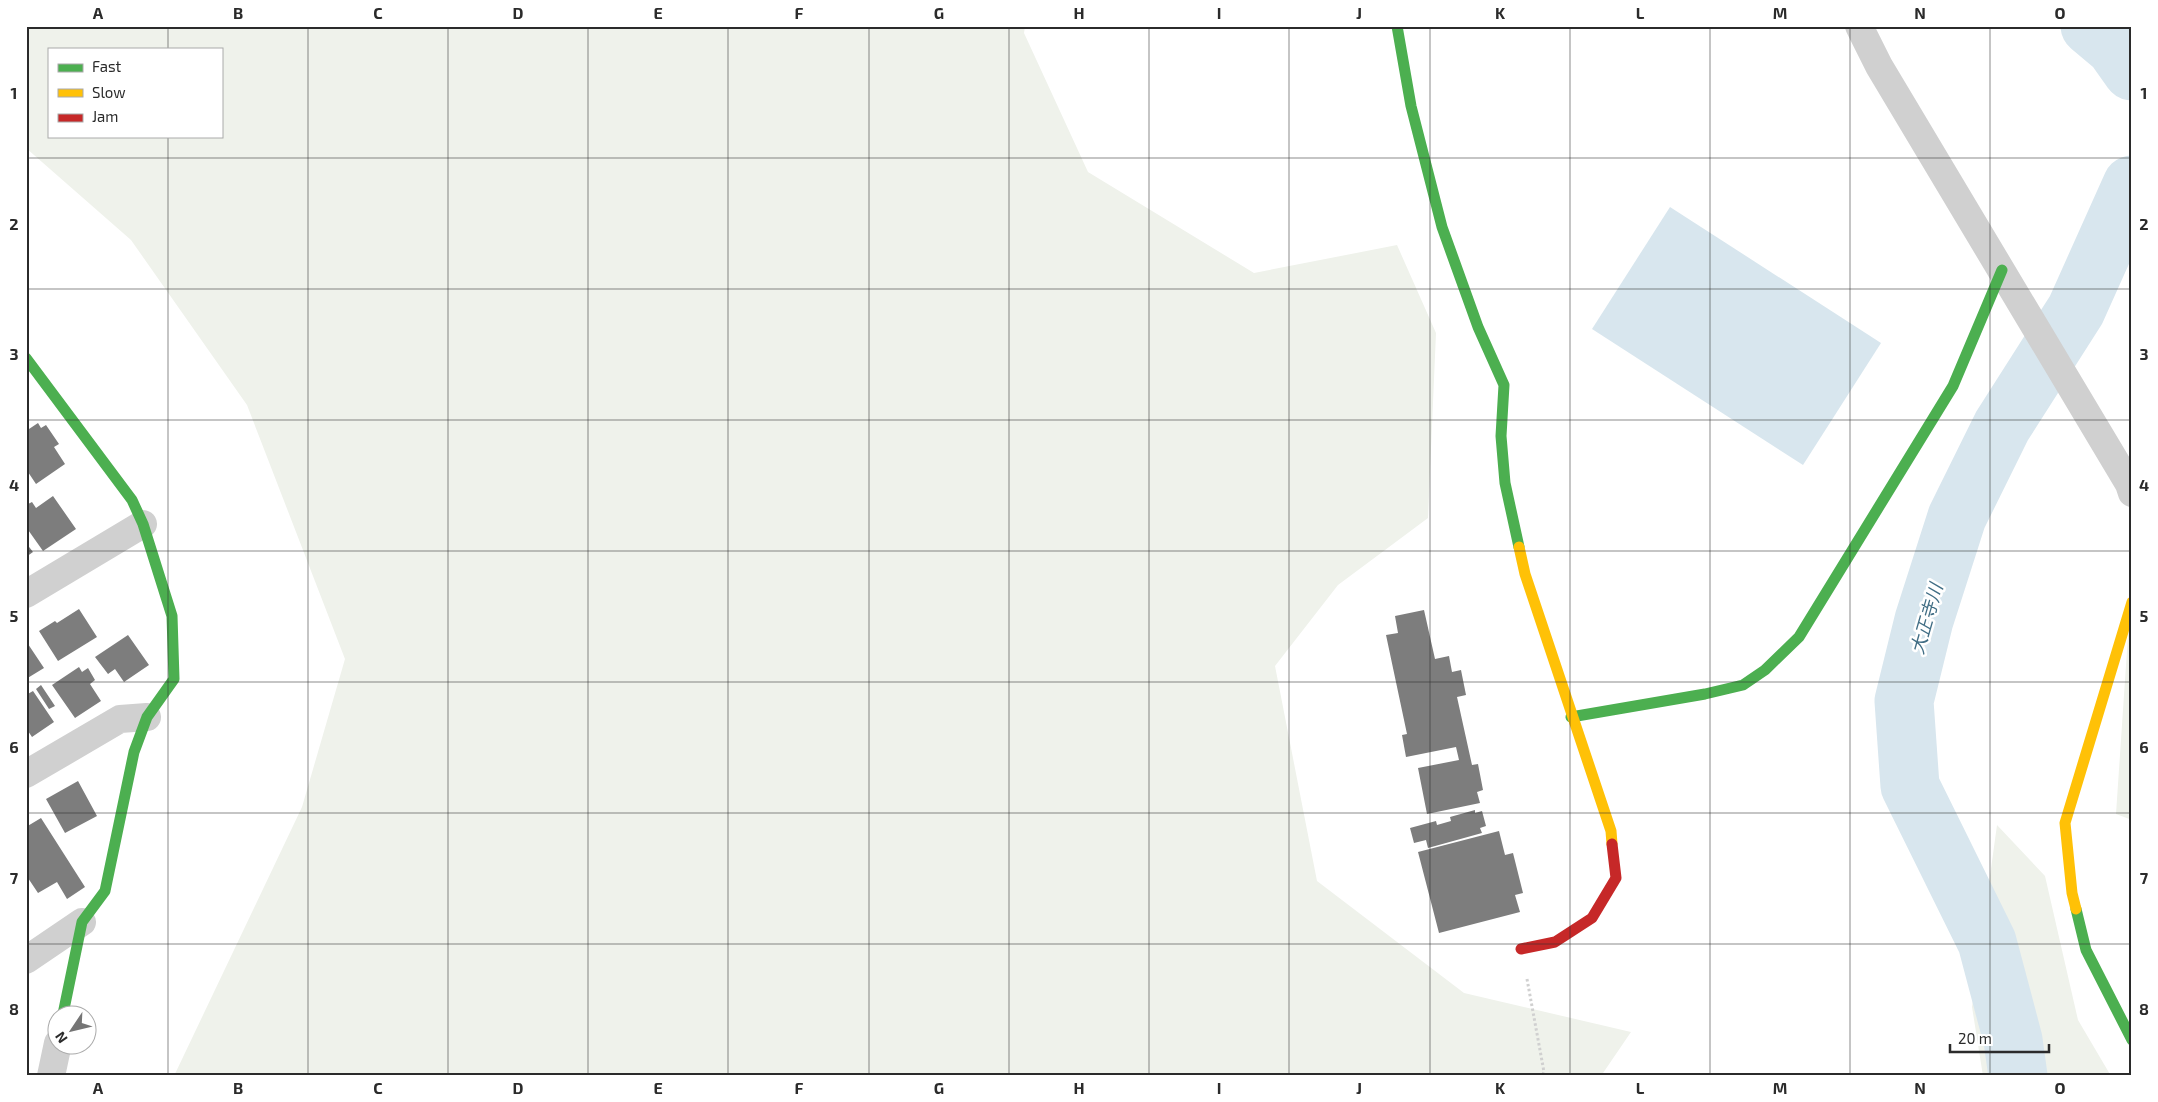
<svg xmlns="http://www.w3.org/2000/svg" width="2158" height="1102" viewBox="0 0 2158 1102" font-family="'Exo 2','Noto Sans JP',sans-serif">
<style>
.green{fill:#eff2eb;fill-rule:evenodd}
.water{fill:#d8e6ee}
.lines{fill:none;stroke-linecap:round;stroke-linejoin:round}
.river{stroke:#d8e6ee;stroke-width:59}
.building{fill:#7d7d7d}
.path{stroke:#d0d0d0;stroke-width:3;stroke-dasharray:2.5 2.5;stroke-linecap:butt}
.street{stroke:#d0d0d0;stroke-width:28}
.fast{stroke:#4caf50;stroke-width:11}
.slow{stroke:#ffc107;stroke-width:11}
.jam{stroke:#c62828;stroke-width:11}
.grid{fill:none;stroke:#2b2b2b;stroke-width:1;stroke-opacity:0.55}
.labels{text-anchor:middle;stroke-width:5;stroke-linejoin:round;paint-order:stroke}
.water-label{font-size:18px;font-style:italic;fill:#416e85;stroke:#fff}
.neatline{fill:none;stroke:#2b2b2b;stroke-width:2}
.grid-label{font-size:16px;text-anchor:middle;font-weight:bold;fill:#2b2b2b}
</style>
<rect width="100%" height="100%" fill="#fff"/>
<path class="green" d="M26,26H1025L1024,33L1088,172L1254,273L1397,245L1436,333L1428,518L1338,585L1275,666L1317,881L1464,993L1631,1032L1601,1076H174L302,807L345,659L247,405L131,240L26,148ZM49,49H221V136H49Z
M2132,576V820L2116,814Z
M1997,825L2045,876L2078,1020L2111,1076H1983L1972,1007Z"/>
<path class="water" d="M1670,207L1881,343L1803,465L1592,329Z"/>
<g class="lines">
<path class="river" d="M2090,26L2115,47L2132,71
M2018,1076L2013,1040L1987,942L1910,786L1904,701L1924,620L1957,517L2002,426L2076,310L2132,185"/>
</g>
<path class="building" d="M38,423L41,428L46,425L59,444L54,447L65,464L36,484L26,469V431Z
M53,496L76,529L43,551L26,527V505L32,502L36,508Z
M26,543L33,552L26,557Z
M79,609L97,637L58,661L39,631L55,621L57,623Z
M1424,610L1435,659L1449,656L1452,672L1461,670L1466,695L1457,697L1472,765L1478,764L1483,790L1477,792L1480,803L1427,814L1418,768L1459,760L1456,747L1406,757L1402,735L1407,734L1386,635L1398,633L1395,616Z
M128,635L149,665L124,682L115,669L108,674L95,657Z
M26,641L44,668L26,679Z
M79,667L82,672L88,668L95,680L90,684L101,701L75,718L52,685Z
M41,685L55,706L49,709L36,689Z
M33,691L54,722L32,737L26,728V695Z
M78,781L97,816L65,833L46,799Z
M1475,810V813L1482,811L1486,826L1480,828L1482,833L1428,848L1426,840L1414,843L1410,828L1436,821L1437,825L1451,821L1450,817Z
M41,818L85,887L67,899L57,882L38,893L26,875V827Z
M1499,831L1505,855L1513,853L1523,893L1515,895L1520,912L1439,933L1418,852Z"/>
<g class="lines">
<path class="path" d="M1527,979L1544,1072L1542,1076"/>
<path class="street" d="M1859,26L1879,66L2129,484L2132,493
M26,594L143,524
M26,774L120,719L147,717
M26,960L82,922
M51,1076L58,1043"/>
<path class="fast" d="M1397,26L1411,106L1442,227L1478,327L1504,385L1501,436L1505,483L1519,547
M26,358L132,500L143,524L172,616L174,679L147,717L134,752L105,891L82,922L63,1014
M1571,717L1705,694L1743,685L1765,670L1799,637L1953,386L2002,270
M2076,909L2086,950L2132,1040"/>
<path class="slow" d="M1519,547L1525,574L1611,831L1612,844
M2076,909L2072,893L2065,823L2132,602"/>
<path class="jam" d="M1521,949L1555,942L1592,918L1616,878L1612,844"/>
</g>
<path class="grid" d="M168,26V49M308,26V1076M448,26V1076M588,26V1076M728,26V1076M869,26V1076M1009,26V1076M1149,26V1076M1289,26V1076M1430,26V1076M1570,26V1076M1710,26V1076M1850,26V1076M1990,26V1076M168,136V1076M26,158H2132M26,289H2132M26,420H2132M26,551H2132M26,682H2132M26,813H2132M26,944H2132"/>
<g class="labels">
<g class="water-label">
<text transform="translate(1927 619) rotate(-74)" y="6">大正寺川</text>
</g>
</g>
<rect width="2158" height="1102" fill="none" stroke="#ffffff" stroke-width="55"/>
<rect x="48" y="48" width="175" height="90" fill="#ffffff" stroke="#aaaaaa"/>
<rect x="58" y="64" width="25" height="8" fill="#4caf50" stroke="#aaaaaa"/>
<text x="92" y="72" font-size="15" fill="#2b2b2b">Fast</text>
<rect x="58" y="89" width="25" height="8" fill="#ffc107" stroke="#aaaaaa"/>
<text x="92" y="98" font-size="15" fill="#2b2b2b">Slow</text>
<rect x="58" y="114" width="25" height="8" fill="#c62828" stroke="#aaaaaa"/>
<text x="92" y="122" font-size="15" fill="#2b2b2b">Jam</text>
<g transform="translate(72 1030) rotate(235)"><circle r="24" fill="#ffffff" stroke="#aaaaaa"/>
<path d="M0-4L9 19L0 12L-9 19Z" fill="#757575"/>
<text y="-8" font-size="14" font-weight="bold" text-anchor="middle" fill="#2b2b2b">N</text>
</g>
<path d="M1950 1044v8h99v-8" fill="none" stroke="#2b2b2b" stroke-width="2.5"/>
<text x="1958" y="1044" font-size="15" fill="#2b2b2b" stroke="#ffffff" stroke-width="4" paint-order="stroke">20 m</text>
<rect x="28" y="28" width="2102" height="1046" class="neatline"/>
<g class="grid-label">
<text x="98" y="19">A</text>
<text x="238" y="19">B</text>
<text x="378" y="19">C</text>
<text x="518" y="19">D</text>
<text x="658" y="19">E</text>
<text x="799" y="19">F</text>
<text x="939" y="19">G</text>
<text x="1079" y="19">H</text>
<text x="1219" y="19">I</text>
<text x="1359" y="19">J</text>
<text x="1500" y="19">K</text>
<text x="1640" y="19">L</text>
<text x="1780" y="19">M</text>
<text x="1920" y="19">N</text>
<text x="2060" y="19">O</text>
<text x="14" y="99">1</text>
<text x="2144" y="99">1</text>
<text x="14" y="230">2</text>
<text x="2144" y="230">2</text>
<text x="14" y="360">3</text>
<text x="2144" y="360">3</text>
<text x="14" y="491">4</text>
<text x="2144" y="491">4</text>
<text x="14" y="622">5</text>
<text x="2144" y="622">5</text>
<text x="14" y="753">6</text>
<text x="2144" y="753">6</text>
<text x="14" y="884">7</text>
<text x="2144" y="884">7</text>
<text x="14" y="1015">8</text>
<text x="2144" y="1015">8</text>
<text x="98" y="1094">A</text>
<text x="238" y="1094">B</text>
<text x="378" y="1094">C</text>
<text x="518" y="1094">D</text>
<text x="658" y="1094">E</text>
<text x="799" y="1094">F</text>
<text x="939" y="1094">G</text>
<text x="1079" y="1094">H</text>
<text x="1219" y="1094">I</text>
<text x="1359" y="1094">J</text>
<text x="1500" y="1094">K</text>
<text x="1640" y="1094">L</text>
<text x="1780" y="1094">M</text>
<text x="1920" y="1094">N</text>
<text x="2060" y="1094">O</text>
</g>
</svg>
